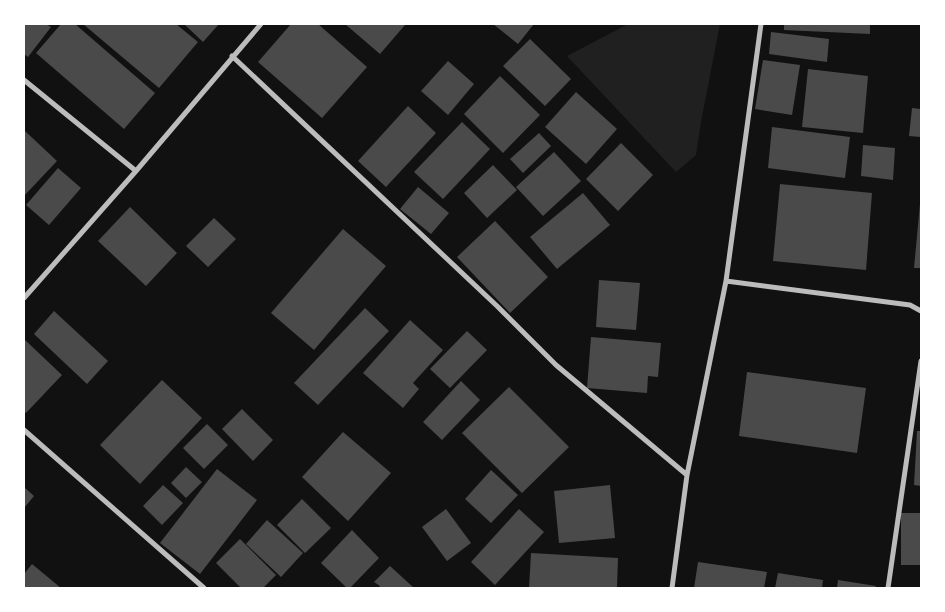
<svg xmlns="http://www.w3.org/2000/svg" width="945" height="612" viewBox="0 0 945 612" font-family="'Fira Sans',sans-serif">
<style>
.green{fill:#202020}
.building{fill:#4a4a4a}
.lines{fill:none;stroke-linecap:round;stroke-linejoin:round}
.minor{stroke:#bcbcbc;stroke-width:5}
</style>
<rect width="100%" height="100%" fill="#111"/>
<path class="green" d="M628,24H720L701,122L696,155L676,172L567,56Z"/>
<path class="building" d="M24,24H46L51,27L28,57L24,54Z
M61,24H75L155,93L124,129L36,53Z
M83,24H176L198,42L159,88Z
M184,24H219L203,42Z
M291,24H318L367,67L322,118L258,62Z
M345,24H404L405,25L380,54Z
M493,24H534L518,44Z
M784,24H870V34L784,30Z
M771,32L829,39L827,62L769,54Z
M530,39L571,79L545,106L503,66Z
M763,60L800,65L792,115L755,109Z
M448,61L474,84L448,115L421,91Z
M808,69L868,76L863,133L802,127Z
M500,76L540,115L503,153L464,114Z
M576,92L617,129L586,164L545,127Z
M408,106L436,133L386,187L358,161Z
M912,108L921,109V137L909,136Z
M462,122L490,149L443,199L414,172Z
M772,127L850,137L845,178L768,168Z
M25,131L57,161L24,196V133Z
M539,133L551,146L523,173L510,159Z
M621,143L653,175L618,211L586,179Z
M863,145L895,148L893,180L861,176Z
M554,152L581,181L543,216L516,187Z
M493,165L517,190L487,218L464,193Z
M58,168L81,188L49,225L26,205Z
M780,184L872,193L866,270L773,261Z
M418,187L449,213L431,234L400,209Z
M583,193L610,225L557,269L530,237Z
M920,204H921V268H914Z
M130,207L177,253L146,286L98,241Z
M214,218L236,239L208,267L186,246Z
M495,221L548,277L510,313L457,257Z
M343,229L386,266L314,350L271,313Z
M599,280L640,283L636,330L596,327Z
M365,308L389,331L318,405L294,383Z
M54,311L108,361L87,384L34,334Z
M410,320L443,350L413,383L419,389L403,408L363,373Z
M467,331L487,350L450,388L430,369Z
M591,337L661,343L658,377L648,376L647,393L587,388Z
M24,339L62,375L26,413L24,411Z
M747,372L866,388L857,453L739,436Z
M162,380L202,418L140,484L100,445Z
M461,381L480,400L442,440L423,422Z
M509,387L569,447L522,493L462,433Z
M242,409L273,440L253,461L222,429Z
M207,424L228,445L204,469L183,448Z
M917,431H921V486L914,485Z
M343,432L391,473L348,521L302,477Z
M186,467L202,482L186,498L171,483Z
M217,469L257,500L200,574L160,543Z
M491,470L518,495L491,523L465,499Z
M163,485L183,503L162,525L143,506Z
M610,485L615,538L559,543L554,491Z
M24,487L34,496L24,508Z
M302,499L331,528L305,553L277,525Z
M446,509L471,543L447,561L422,527Z
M519,509L544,532L495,585L471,562Z
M901,513H921V565H901Z
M267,520L303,553L281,577L246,544Z
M352,530L379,558L350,588H347L321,563Z
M240,539L276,575L263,588H241L216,563Z
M531,553L618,558L617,588H529Z
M698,562L767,572L764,588H694Z
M32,564L61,588H24V574Z
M390,566L414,588H378L380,586L374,582Z
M778,573L823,580L822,588H775Z
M838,580L876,586L875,588H837Z"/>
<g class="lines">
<path class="minor" d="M232,56L497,306L556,365L687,475
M24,80L136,171
M726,281L910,305L921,311
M24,298L136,171L261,24
M24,430L204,588
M672,588L687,475L726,281L761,24
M888,588L921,361"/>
</g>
<rect width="945" height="612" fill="none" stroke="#ffffff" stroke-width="50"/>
</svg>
